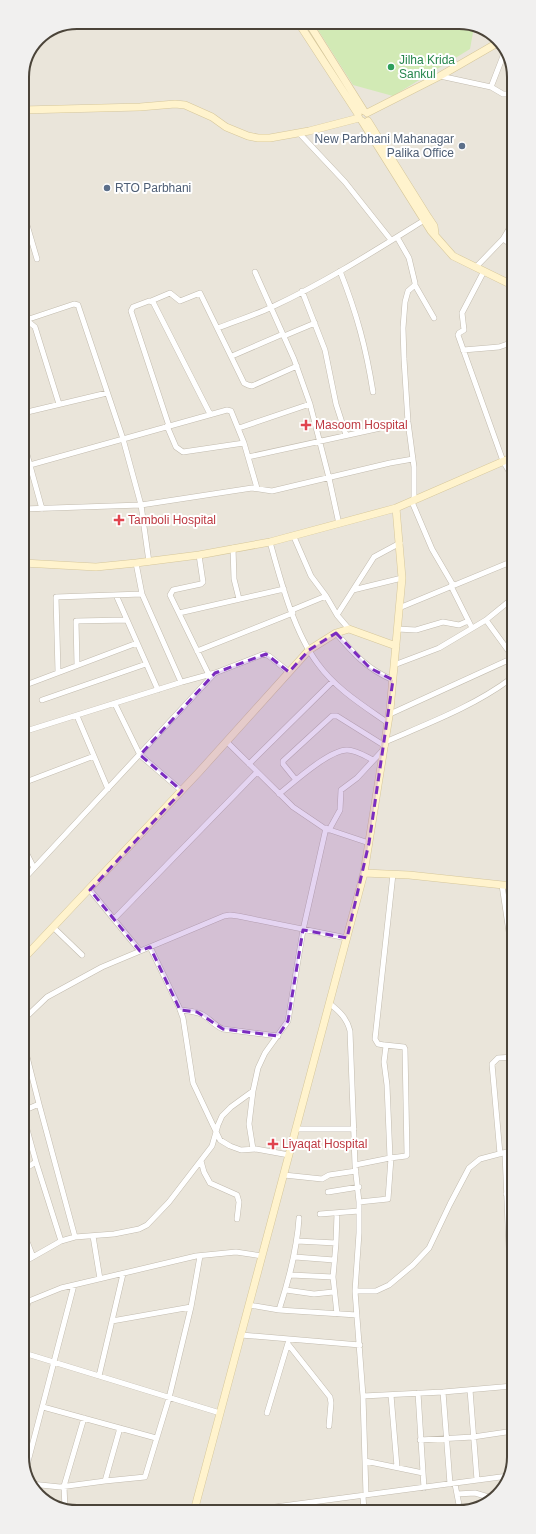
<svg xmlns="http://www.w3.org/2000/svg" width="536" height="1534" viewBox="0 0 536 1534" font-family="Helvetica,sans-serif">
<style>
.residential{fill:#eae5da}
.green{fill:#d2eab5}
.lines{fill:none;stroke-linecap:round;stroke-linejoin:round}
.street-casing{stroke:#c2bbae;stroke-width:6}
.secondary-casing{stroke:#d6c79b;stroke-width:8}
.street{stroke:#fff;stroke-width:5}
.secondary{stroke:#fff3cd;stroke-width:7}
.marked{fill:#7b2cbf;fill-opacity:0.2;stroke:#7b2cbf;stroke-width:3;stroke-dasharray:8 5;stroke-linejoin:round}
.leisure-dot{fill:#2e9e5b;stroke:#fff;stroke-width:1.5}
.service-dot{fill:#5c6f8a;stroke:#fff;stroke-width:1.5}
.health-dot{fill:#e0444e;stroke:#fff;stroke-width:1.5}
.labels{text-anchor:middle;stroke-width:4;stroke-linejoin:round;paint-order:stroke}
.leisure-label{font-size:12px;fill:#27864d;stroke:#fff;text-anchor:start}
.service-label{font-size:12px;fill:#4e5e75;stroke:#fff;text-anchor:end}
.health-label{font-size:12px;fill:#be3a42;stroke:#fff;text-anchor:start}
.rim{fill:none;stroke:#4b4439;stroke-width:2}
</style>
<rect width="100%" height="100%" fill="#f6f3ec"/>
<path class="residential" d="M77,22H463L495,35L512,63L514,1457L503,1491L473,1510L73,1512L41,1499L24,1471L22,73L38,38Z"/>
<path class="green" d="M313,22H463L474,27L470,49L393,96L353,85Z"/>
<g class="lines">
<g class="street-casing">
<path id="street" d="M440,76L491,87L503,94H512
M491,87L505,51
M299,133L345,182L391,240
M22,208L37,259
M397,237L409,258L415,283V285L408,291L405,302L403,328L404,359L408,422L414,467V501
M503,239L512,245
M476,267L503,239L512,224
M340,271C357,314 366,348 373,392
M484,271L462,313L464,330L459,333L458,335L503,461L513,478
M255,272L294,359L310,404L329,478L339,524
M415,285L434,318
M302,291L325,350L336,404L346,435
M151,301L170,293L180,301L200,293L244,383L248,385L252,386L297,366
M22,312L25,319L22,324
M25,319L35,327L59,404
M26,320L74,304L78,305L123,439L141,505L149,562
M218,328C236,321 255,315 272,307C326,282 376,250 426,219
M284,336L315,323
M463,350L499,347L513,342
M232,356L283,334
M23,413L107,393
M167,426L176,447L183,452L244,443
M169,426L131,311L133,307L149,301L153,302L210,414
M239,428L310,404
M23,440L42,509
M248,457L408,422
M30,465L227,410L231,411L244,443L257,488
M412,502L432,549L453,585
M23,509L141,505L252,488L272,491L390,463L413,459
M513,534V537
M294,537L311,576L326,596L337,615L349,629
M270,542C281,582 294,632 318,664C336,689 364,706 388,723
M233,548L234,579L239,599
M199,555L203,582L201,584L173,590L170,595L209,675
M136,563L142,594L181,682
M451,586L472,628
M353,590L402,578
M116,595L158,690
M399,608L513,561
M292,610L326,596
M179,613L284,589
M337,615L374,557L400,543
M486,620L513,598
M397,629L416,630L443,622L459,625L468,621
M336,633C354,654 367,669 393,680
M197,651L293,613
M77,665L76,621L127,620
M394,665L439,648L486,620L513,657
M58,672L56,597L142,594
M23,686L137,643
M42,700L146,664
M115,704L140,755L182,791
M390,714L513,658
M77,716L108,789
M23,732L182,682L215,673L264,654L269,656L289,672
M227,742L293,807L324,828L369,843
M385,742C429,723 475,706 513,677
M249,764L333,681
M296,780L283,764V761L332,716H337L385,746
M23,783L94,756
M279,794C294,782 329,750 347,750C356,750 365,756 373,760
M329,830L340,810L341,790L357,778L383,750
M23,846L34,868
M23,880L214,674
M502,885L513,959
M90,890L140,951
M114,919L257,772
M54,928L82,955
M150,947L179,1007L183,1018L193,1083L220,1140L230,1146L241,1150L256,1149L289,1155
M329,1003C339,1011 347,1018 350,1031L355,1165L359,1202V1233L355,1291L363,1396L366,1495
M180,1010C188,1011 196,1011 203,1015C210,1019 215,1026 223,1029L278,1036
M23,1020L47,997L102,967L224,916L230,915L238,916L347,938
M23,1041L39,1104L75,1237
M385,1045L404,1047L405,1049L407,1155L406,1156L390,1158
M23,1111L39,1104
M23,1115L36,1162
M296,1129H354
M253,1149L249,1124L253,1091
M505,1153L514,1367
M500,1154L492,1064L498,1058L513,1057
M201,1161L204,1172L210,1183L237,1195L239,1202L237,1219
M355,1165L390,1158L387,1085L384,1062L386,1046L384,1045L378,1044L375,1039L393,874
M23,1170L36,1162L61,1241L24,1262
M284,1175L322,1179L329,1175L356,1171
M328,1192L359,1187
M506,1194L514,1192
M359,1202L388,1199L391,1158
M337,1213L336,1243L333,1277L337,1314
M320,1214L359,1211
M24,1234L33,1257
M93,1236L100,1279
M61,1241L75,1237L114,1234L139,1229L147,1225L169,1202L212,1146L218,1125L222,1116L231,1107L253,1091L258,1068L265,1053L288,1021L303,930L326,828
M297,1241L336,1243
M295,1257L334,1260
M291,1275L333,1277
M286,1290L314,1294L333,1292
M355,1291H376L389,1285L413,1265L429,1248L450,1204L469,1168L480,1159L514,1150
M24,1303L61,1288L196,1256L236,1252L262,1256
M249,1305L279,1310L357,1315
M279,1310C289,1279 297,1250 299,1218
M112,1321L191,1307
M24,1324L28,1301
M241,1335L360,1345
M288,1344L330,1397L331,1403L329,1426
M24,1353L220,1413
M99,1376L123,1274
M470,1390L477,1480
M443,1392L450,1484
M418,1393L424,1488
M391,1395L397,1467
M363,1396L443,1392L514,1386
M43,1407L156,1438
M267,1413L288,1343
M420,1440L473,1437L514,1431
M365,1461L423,1473
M25,1473L74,1285
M105,1481L120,1428
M31,1484L60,1487L105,1481L145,1477L169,1398L191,1307L200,1256
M455,1484L460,1510
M457,1494L475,1493L492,1498
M363,1496L364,1511
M299,1504V1511
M65,1509L64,1486L84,1418
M244,1511L508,1476"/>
</g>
<g class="secondary-casing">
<path id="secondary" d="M298,22L358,114
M308,22L364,111
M22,110L140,107L175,104L185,105L212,117L226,127L248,136L258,138H270L309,131L359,118
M367,113L440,76L499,42
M362,121L431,231L453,256L512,285
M368,121L428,217L434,226L435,233
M396,508L513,457
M23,563L96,567L136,563L199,555L270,542L396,508L402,578L390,710L364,873L194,1511
M364,873L409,875L513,886
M23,959L199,772L309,650L336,633L349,629L396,646"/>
</g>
<use href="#street" class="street"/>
<use href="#secondary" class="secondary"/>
</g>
<path class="marked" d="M336,633L370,668L393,680L369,843L347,938L303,930L288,1021L278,1036L223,1029L197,1012L180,1010L150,947L140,951L90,890L182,791L140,755L215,673L266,654L289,672L309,650Z"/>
<circle class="leisure-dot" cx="391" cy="67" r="4"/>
<g class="service-dot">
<circle cx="462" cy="146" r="4"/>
<circle cx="107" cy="188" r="4"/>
</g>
<g class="health-dot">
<path d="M304 419h4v4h4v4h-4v4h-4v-4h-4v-4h4z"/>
<path d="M117 514h4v4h4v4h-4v4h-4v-4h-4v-4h4z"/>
<path d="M271 1138h4v4h4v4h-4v4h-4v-4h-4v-4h4z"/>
</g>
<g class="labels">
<g class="leisure-label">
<text x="399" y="64">Jilha Krida<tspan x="399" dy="14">Sankul</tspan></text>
</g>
<g class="service-label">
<text x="454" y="143">New Parbhani Mahanagar<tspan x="454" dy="14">Palika Office</tspan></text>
<text x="115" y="192" text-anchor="start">RTO Parbhani</text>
</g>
<g class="health-label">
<text x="315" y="429">Masoom Hospital</text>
<text x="128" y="524">Tamboli Hospital</text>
<text x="282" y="1148">Liyaqat Hospital</text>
</g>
</g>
<path d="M0 0H536V1534H0ZM77 29H459A48 48 0 0 1 507 77V1457A48 48 0 0 1 459 1505H77A48 48 0 0 1 29 1457V77A48 48 0 0 1 77 29Z" fill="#f1f0ef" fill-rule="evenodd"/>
<path class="rim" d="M77 29H459A48 48 0 0 1 507 77V1457A48 48 0 0 1 459 1505H77A48 48 0 0 1 29 1457V77A48 48 0 0 1 77 29Z"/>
</svg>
